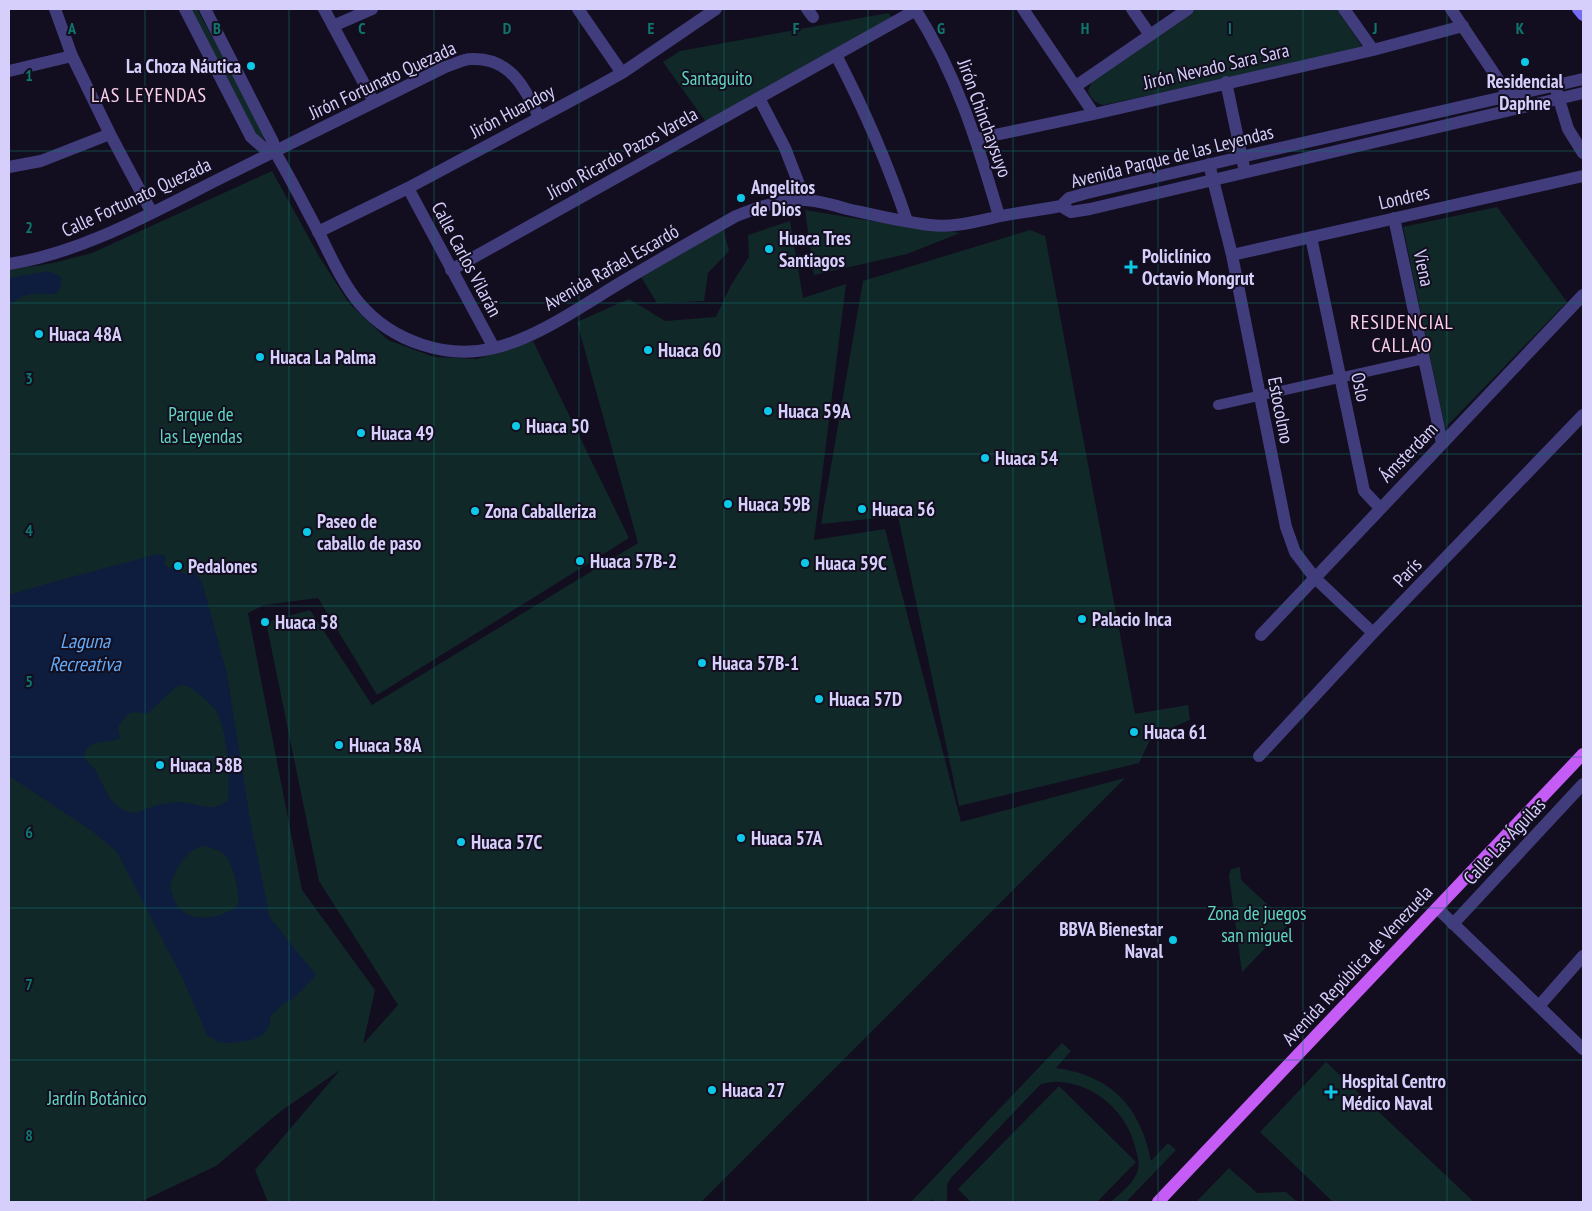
<svg xmlns="http://www.w3.org/2000/svg" width="1592" height="1211" viewBox="0 0 1592 1211" font-family="'PT Sans Narrow',sans-serif">
<style>
.green{fill:#112828}
.water{fill:#0e1d3e;fill-rule:evenodd}
.lines{fill:none;stroke-linecap:round;stroke-linejoin:round}
.pedestrian{stroke:#413c7b;stroke-width:10}
.minor{stroke:#413c7b;stroke-width:12}
.tertiary{stroke:#413c7b;stroke-width:12}
.secondary{stroke:#766cf6;stroke-width:12}
.primary{stroke:#c45cf5;stroke-width:12}
.grid{fill:none;stroke:#0f766e;stroke-width:1;stroke-opacity:0.55}
.poi-dot{fill:#0ec8e8;stroke:#120e1f;stroke-width:2}
.labels{text-anchor:middle;stroke-width:4;stroke-linejoin:round;paint-order:stroke}
.poi-label{font-size:19px;font-weight:bold;fill:#d6cffc;stroke:#120e1f;text-anchor:start}
.street-label{font-size:19px;fill:#d6cffc;stroke:#120e1f}
.park-label{font-size:19px;fill:#60d7bf;stroke:#120e1f}
.neighbourhood-label{font-size:20px;letter-spacing:1px;fill:#fcd0ea;stroke:#120e1f}
.water-label{font-size:20px;font-style:italic;fill:#63aaf6;stroke:#120e1f}
.grid-label{font-size:16px;text-anchor:middle;font-weight:bold;fill:#0f766e;stroke:#120e1f;stroke-width:4;stroke-linejoin:round;paint-order:stroke}
</style>
<rect width="100%" height="100%" fill="#120e1f"/>
<path class="green" d="M190,9H197L263,131L264,145L257,138Z
M1196,9H1337L1363,48L1104,105C1096,104 1090,98 1088,91L1092,81Z
M888,13L893,18L706,122L663,62L680,51Z
M272,171L320,258L349,303L388,340L434,357L477,359L533,341L629,538L377,695L318,598L264,605L248,613L302,890L375,990L363,1044L398,1005L319,881L266,622L310,610L372,705L638,543L577,322L629,299L665,321L716,317L731,285L749,257L748,235L790,221L803,298L846,284L814,540L885,529L961,822L1125,778L701,1202H268L255,1170L340,1070L281,1111L216,1166L140,1202H9V270L53,263L92,253Z
M1497,207L1567,302L1445,428L1403,227Z
M805,210L890,224L960,233L907,254L814,275Z
M722,224L729,251L708,273L704,301L657,303L638,272Z
M1030,230L1045,236L1135,714L1188,705L1190,720L1152,736L1139,763L959,806L898,516L821,524L863,281Z
M1240,867L1241,880L1289,924L1242,972L1229,876L1231,869Z
M1062,1043L1071,1051L1056,1068C1112,1076 1140,1106 1151,1161L1168,1143L1176,1150L1126,1202H1111C1120,1193 1136,1182 1138,1169C1140,1161 1136,1151 1134,1143C1125,1111 1094,1084 1060,1082C1054,1081 1047,1083 1041,1084L950,1179L947,1185V1202H934L933,1199L929,1202H911Z
M1326,1062L1474,1202H1333L1260,1132Z
M1059,1086L1136,1162L1097,1202H971L958,1189Z
M1229,1168L1257,1193L1286,1192L1297,1202H1196Z"/>
<path class="water" d="M49,271L60,276C63,284 61,288 55,294C32,294 27,291 9,306V278Z
M158,554L165,556V566L188,575L192,568L202,582L227,674L251,825L270,918L316,975L293,999L283,1004L271,1016L269,1026L264,1034L252,1040L230,1043L218,1042L207,1035L183,979L117,852L92,831L9,776V595L49,583ZM182,685C190,686 193,689 199,694C205,699 212,705 216,711C228,732 230,777 228,800C212,814 198,803 180,802C172,802 161,804 154,806C144,809 135,816 125,811C108,803 103,783 94,768C92,765 88,763 86,760C84,756 85,752 86,749C98,739 108,743 121,738L118,731L119,725L128,714L133,712L147,714L176,687ZM204,846C212,848 220,850 226,856C234,867 238,889 239,903C228,918 192,924 179,908C174,902 172,892 170,886C175,870 186,849 204,846Z"/>
<g class="lines">
<path class="pedestrian" d="M1218,405L1424,359"/>
<path class="minor" d="M55,9L72,56L110,134L152,213
M324,9L374,102
M578,9L622,73
M807,9L813,17
M915,9C957,75 977,141 999,216
M1023,9L1094,114
M1132,9L1150,35
M1344,9L1373,50
M1451,9L1518,109
M333,26L372,9
M836,55C864,109 888,164 907,221
M9,71L72,56
M1226,82L1245,172
M1076,86L1188,9
M1555,86L1568,129L1583,153
M759,98L785,148L805,200
M976,139L1094,114L1373,50L1463,26
M1209,164L1232,255L1286,527L1295,552L1314,577L1373,633
M9,167L41,161L110,134
M408,188L494,348
M1394,218L1442,443
M318,232L408,188L595,88L622,73L716,9
M1311,237L1364,491L1380,508
M1232,255L1583,176
M9,264C85,252 155,211 223,177C297,140 371,104 445,67C453,65 463,59 471,59C510,57 524,87 539,117
M451,270L916,10
M1261,635L1583,295
M1259,756L1373,633L1583,415
M1437,908L1583,1049
M1453,924L1583,784
M1539,1006L1583,956"/>
<path class="tertiary" d="M185,9L251,137L265,149L275,152
M205,9L273,142L275,152C291,179 305,207 320,235C332,259 343,284 360,304C392,341 446,360 494,348C538,338 586,303 625,280C662,258 699,237 736,216C759,207 782,199 806,200C820,201 834,205 847,209C874,215 902,222 930,225C954,228 977,221 1001,216C1021,212 1041,210 1061,206
M1061,206L1069,198L1087,193L1241,157L1583,79
M1061,206L1071,212L1090,209L1583,93"/>
<path class="secondary" d="M1578,9L1583,15"/>
<path class="primary" d="M1158,1202L1583,754"/>
</g>
<path class="grid" d="M145,9V1202M289,9V1202M434,9V1202M579,9V1202M724,9V1202M868,9V1202M1013,9V1202M1158,9V1202M1303,9V1202M1447,9V1202M9,151H1583M9,303H1583M9,454H1583M9,606H1583M9,757H1583M9,908H1583M9,1060H1583"/>
<g class="poi-dot">
<circle cx="1525" cy="62" r="5"/>
<circle cx="251" cy="66" r="5"/>
<circle cx="741" cy="198" r="5"/>
<circle cx="769" cy="249" r="5"/>
<path d="M1128.5 259.5h5v5h5v5h-5v5h-5v-5h-5v-5h5z"/>
<circle cx="39" cy="334" r="5"/>
<circle cx="648" cy="350" r="5"/>
<circle cx="260" cy="357" r="5"/>
<circle cx="768" cy="411" r="5"/>
<circle cx="516" cy="426" r="5"/>
<circle cx="361" cy="433" r="5"/>
<circle cx="985" cy="458" r="5"/>
<circle cx="728" cy="504" r="5"/>
<circle cx="862" cy="509" r="5"/>
<circle cx="475" cy="511" r="5"/>
<circle cx="307" cy="532" r="5"/>
<circle cx="580" cy="561" r="5"/>
<circle cx="805" cy="563" r="5"/>
<circle cx="178" cy="566" r="5"/>
<circle cx="1082" cy="619" r="5"/>
<circle cx="265" cy="622" r="5"/>
<circle cx="702" cy="663" r="5"/>
<circle cx="819" cy="699" r="5"/>
<circle cx="1134" cy="732" r="5"/>
<circle cx="339" cy="745" r="5"/>
<circle cx="160" cy="765" r="5"/>
<circle cx="741" cy="838" r="5"/>
<circle cx="461" cy="842" r="5"/>
<circle cx="1173" cy="940" r="5"/>
<circle cx="712" cy="1090" r="5"/>
<path d="M1328.5 1084.5h5v5h5v5h-5v5h-5v-5h-5v-5h5z"/>
</g>
<g class="labels">
<g class="poi-label">
<text x="241" y="73" text-anchor="end">La Choza Náutica</text>
<text x="1525" y="88" text-anchor="middle">Residencial<tspan x="1525" dy="22">Daphne</tspan></text>
<text x="751" y="194">Angelitos<tspan x="751" dy="22">de Dios</tspan></text>
<text x="779" y="245">Huaca Tres<tspan x="779" dy="22">Santiagos</tspan></text>
<text x="1142" y="263">Policlínico<tspan x="1142" dy="22">Octavio Mongrut</tspan></text>
<text x="49" y="341">Huaca 48A</text>
<text x="658" y="357">Huaca 60</text>
<text x="270" y="364">Huaca La Palma</text>
<text x="778" y="418">Huaca 59A</text>
<text x="526" y="433">Huaca 50</text>
<text x="371" y="440">Huaca 49</text>
<text x="995" y="465">Huaca 54</text>
<text x="738" y="511">Huaca 59B</text>
<text x="872" y="516">Huaca 56</text>
<text x="485" y="518">Zona Caballeriza</text>
<text x="317" y="528">Paseo de<tspan x="317" dy="22">caballo de paso</tspan></text>
<text x="590" y="568">Huaca 57B-2</text>
<text x="815" y="570">Huaca 59C</text>
<text x="188" y="573">Pedalones</text>
<text x="1092" y="626">Palacio Inca</text>
<text x="275" y="629">Huaca 58</text>
<text x="712" y="670">Huaca 57B-1</text>
<text x="829" y="706">Huaca 57D</text>
<text x="1144" y="739">Huaca 61</text>
<text x="349" y="752">Huaca 58A</text>
<text x="170" y="772">Huaca 58B</text>
<text x="751" y="845">Huaca 57A</text>
<text x="471" y="849">Huaca 57C</text>
<text x="1163" y="936" text-anchor="end">BBVA Bienestar<tspan x="1163" dy="22">Naval</tspan></text>
<text x="1342" y="1088">Hospital Centro<tspan x="1342" dy="22">Médico Naval</tspan></text>
<text x="722" y="1097">Huaca 27</text>
</g>
<g class="street-label">
<text transform="translate(1216 66) rotate(-13)" y="7">Jirón Nevado Sara Sara</text>
<text transform="translate(382 80) rotate(-25)" y="7">Jirón Fortunato Quezada</text>
<text transform="translate(512 111) rotate(-28)" y="7">Jirón Huandoy</text>
<text transform="translate(985 118) rotate(70)" y="7">Jirón Chinchaysuyo</text>
<text transform="translate(622 153) rotate(-29)" y="7">Jíron Ricardo Pazos Varela</text>
<text transform="translate(1172 156) rotate(-14)" y="7">Avenida Parque de las Leyendas</text>
<text transform="translate(136 197) rotate(-25)" y="7">Calle Fortunato Quezada</text>
<text transform="translate(1404 197) rotate(-13)" y="7">Londres</text>
<text transform="translate(467 259) rotate(62)" y="7">Calle Carlos Vilarán</text>
<text transform="translate(611 267) rotate(-30)" y="7">Avenida Rafael Escardó</text>
<text transform="translate(1424 268) rotate(78)" y="7">Viena</text>
<text transform="translate(1361 387) rotate(78)" y="7">Oslo</text>
<text transform="translate(1281 410) rotate(79)" y="7">Estocolmo</text>
<text transform="translate(1408 452) rotate(-46)" y="7">Ámsterdam</text>
<text transform="translate(1407 572) rotate(-46)" y="7">París</text>
<text transform="translate(1504 841) rotate(-47)" y="7">Calle Las Águilas</text>
<text transform="translate(1357 965) rotate(-47)" y="7">Avenida República de Venezuela</text>
</g>
<g class="park-label">
<text x="717" y="85">Santaguito</text>
<text x="201" y="421">Parque de<tspan x="201" dy="22">las Leyendas</tspan></text>
<text x="1257" y="920">Zona de juegos<tspan x="1257" dy="22">san miguel</tspan></text>
<text x="97" y="1105">Jardín Botánico</text>
</g>
<g class="neighbourhood-label">
<text x="149" y="102">LAS LEYENDAS</text>
<text x="1402" y="329">RESIDENCIAL<tspan x="1402" dy="23">CALLAO</tspan></text>
</g>
<g class="water-label">
<text x="85" y="648">Laguna<tspan x="85" dy="23">Recreativa</tspan></text>
</g>
</g>
<g class="grid-label">
<text x="72" y="34">A</text>
<text x="217" y="34">B</text>
<text x="362" y="34">C</text>
<text x="507" y="34">D</text>
<text x="651" y="34">E</text>
<text x="796" y="34">F</text>
<text x="941" y="34">G</text>
<text x="1085" y="34">H</text>
<text x="1230" y="34">I</text>
<text x="1375" y="34">J</text>
<text x="1520" y="34">K</text>
<text x="29" y="81">1</text>
<text x="29" y="233">2</text>
<text x="29" y="384">3</text>
<text x="29" y="536">4</text>
<text x="29" y="687">5</text>
<text x="29" y="838">6</text>
<text x="29" y="990">7</text>
<text x="29" y="1141">8</text>
</g>
<rect width="1592" height="1211" fill="none" stroke="#d6cffc" stroke-width="20"/>
</svg>
